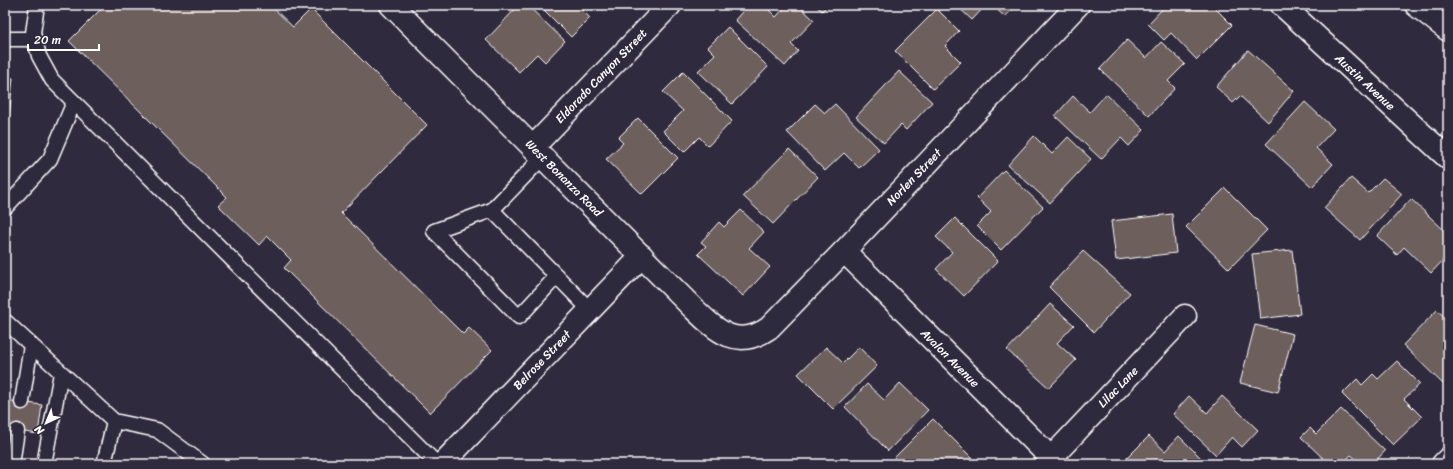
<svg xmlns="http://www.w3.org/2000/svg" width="1453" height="469" viewBox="0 0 1453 469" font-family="Sriracha,sans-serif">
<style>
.building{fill:#6d5f5b;stroke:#fff}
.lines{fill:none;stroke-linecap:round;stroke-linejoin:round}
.service-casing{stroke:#fff;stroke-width:17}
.minor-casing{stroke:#fff;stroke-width:25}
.tertiary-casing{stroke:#fff;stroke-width:25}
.motorway-casing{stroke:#fff;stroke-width:25}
.service{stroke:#2f2a3d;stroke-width:14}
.minor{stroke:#2f2a3d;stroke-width:22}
.tertiary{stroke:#2f2a3d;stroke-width:22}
.motorway{stroke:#2f2a3d;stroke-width:22}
.labels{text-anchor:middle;stroke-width:3;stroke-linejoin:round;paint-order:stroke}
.street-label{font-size:12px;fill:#fff;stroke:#2f2a3d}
</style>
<rect width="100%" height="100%" fill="#2f2a3d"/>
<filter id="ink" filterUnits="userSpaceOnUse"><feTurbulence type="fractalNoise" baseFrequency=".025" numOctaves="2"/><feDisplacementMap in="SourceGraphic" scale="8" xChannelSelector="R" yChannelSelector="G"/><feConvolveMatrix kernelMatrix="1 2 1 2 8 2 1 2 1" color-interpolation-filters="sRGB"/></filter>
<g filter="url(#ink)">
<path class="building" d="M105,5H270L293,27L311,9L427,125L341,213L463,334L469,328L492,350L430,413L284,268L291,260L267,236L259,245L218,205L227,197L69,41Z
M519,5H527L565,41L545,62L537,54L519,72L486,40Z
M539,5H577L590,18L571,37Z
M748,5H764L776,17L787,5H798L814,20L791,44L798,51L785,66L735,20Z
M815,5H828L822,11Z
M956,5H986L972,20Z
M992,5H1016L1005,17Z
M1166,5H1175L1178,8L1181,5H1212L1232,25L1197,60L1171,33L1164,40L1148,24Z
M937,9L959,31L945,46L961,62L933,89L895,51Z
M728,27L768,67L732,104L698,71L715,54L708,47Z
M1127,40L1146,58L1161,42L1185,64L1168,81L1175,88L1149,116L1100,69Z
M1248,50L1294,91L1268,122L1240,96L1233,103L1216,87Z
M899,71L932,102L906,130L901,125L884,143L856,117Z
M683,72L732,121L708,146L699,137L684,152L663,131L683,111L663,92Z
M5,77L13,78L5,158Z
M1106,94L1144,130L1129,146L1121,138L1101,159L1055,116L1073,96L1090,112Z
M1305,102L1334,129L1316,148L1333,164L1312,187L1266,144Z
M815,104L825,113L835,104L879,149L859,168L844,153L825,171L787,132Z
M638,118L678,158L642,194L606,159L623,143L618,138Z
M1034,136L1052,154L1068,137L1091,159L1050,203L1008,165Z
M789,149L818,177L773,224L743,196Z
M1004,170L1043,207L1001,250L977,226L991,212L977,198Z
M1351,178L1368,193L1383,178L1402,194L1360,240L1324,208Z
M1225,188L1267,230L1229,269L1186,227Z
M1411,199L1448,234V255L1431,273L1404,247L1397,255L1377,236Z
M741,210L764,232L749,248L770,267L743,296L698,254L706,246L701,242L719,222L724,227Z
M1172,214L1176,253L1116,260L1111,221Z
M955,218L998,261L964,296L936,269L952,252L936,237Z
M1292,250L1300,314L1260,319L1252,254Z
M1083,251L1130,293L1094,332L1049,287Z
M1050,304L1074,325L1057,343L1076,360L1049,388L1007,350Z
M1437,310L1448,320V385L1446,387L1403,345Z
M1255,325L1293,334L1278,392L1240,383Z
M826,347L843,363L859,347L877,366L833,409L798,374Z
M1397,361L1420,384L1404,399L1422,417L1393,445L1342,394L1357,379L1362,385L1373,374L1378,379Z
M900,383L928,410L888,451L845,407L867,384L884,400Z
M1189,396L1207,413L1222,396L1258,430L1242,447L1232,437L1216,455L1173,414Z
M5,400L42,405L38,434L5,429Z
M1341,409L1385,451L1373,464H1362L1351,455L1342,464H1329L1301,437L1310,428L1316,434Z
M933,419L977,463L975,464H888Z
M1149,436L1165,451L1179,436L1202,459L1198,464H1121Z
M1300,460L1305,464H1296Z"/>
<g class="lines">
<g class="service-casing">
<path id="service" d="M37,5L33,33L39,56L52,80L437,464
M5,39H35
M543,157L492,210L434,231L519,317L557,276
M5,208L50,159L74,102
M492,210L590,310
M5,321L114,421L157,430L203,464
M22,402L31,345
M12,464L17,431
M44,464L61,373
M104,464L114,421"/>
</g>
<g class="minor-casing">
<path id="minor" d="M1282,5L1448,158
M533,147L670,5
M844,251L1078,5
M1051,458L1185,316
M442,464L642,256
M1443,464L1448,459"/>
</g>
<g class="tertiary-casing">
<path id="tertiary" d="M391,5L692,307C716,330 736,351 769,328L844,251L1057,464"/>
</g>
<g class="motorway-casing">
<path id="motorway" d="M1416,5L1448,30"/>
</g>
<use href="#service" class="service"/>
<use href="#minor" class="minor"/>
<use href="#tertiary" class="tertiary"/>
<use href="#motorway" class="motorway"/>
</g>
</g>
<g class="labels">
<g class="street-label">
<text transform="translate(601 76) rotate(-46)" y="4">Eldorado Canyon Street</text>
<text transform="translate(1365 82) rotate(43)" y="4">Austin Avenue</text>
<text transform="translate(914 177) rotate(-46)" y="4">Norlen Street</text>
<text transform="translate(564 178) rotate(45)" y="4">West Bonanza Road</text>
<text transform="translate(950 358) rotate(45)" y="4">Avalon Avenue</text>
<text transform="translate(542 360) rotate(-46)" y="4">Belrose Street</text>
<text transform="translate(1118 387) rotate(-46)" y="4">Lilac Lane</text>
</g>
</g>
<rect width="1453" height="469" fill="none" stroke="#2f2a3d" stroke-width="20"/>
<rect x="10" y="10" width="1433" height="449" fill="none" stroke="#fff" stroke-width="1.5" filter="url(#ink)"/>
<g transform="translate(46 423) rotate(224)" stroke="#2f2a3d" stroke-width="3" paint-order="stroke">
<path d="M0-3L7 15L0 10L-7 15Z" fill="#ffffff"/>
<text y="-6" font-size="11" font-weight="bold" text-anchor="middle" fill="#ffffff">N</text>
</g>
<path d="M28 44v6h71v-6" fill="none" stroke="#ffffff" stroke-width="2"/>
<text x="34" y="44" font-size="12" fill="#ffffff" stroke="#2f2a3d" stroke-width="3" paint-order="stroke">20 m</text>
</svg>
